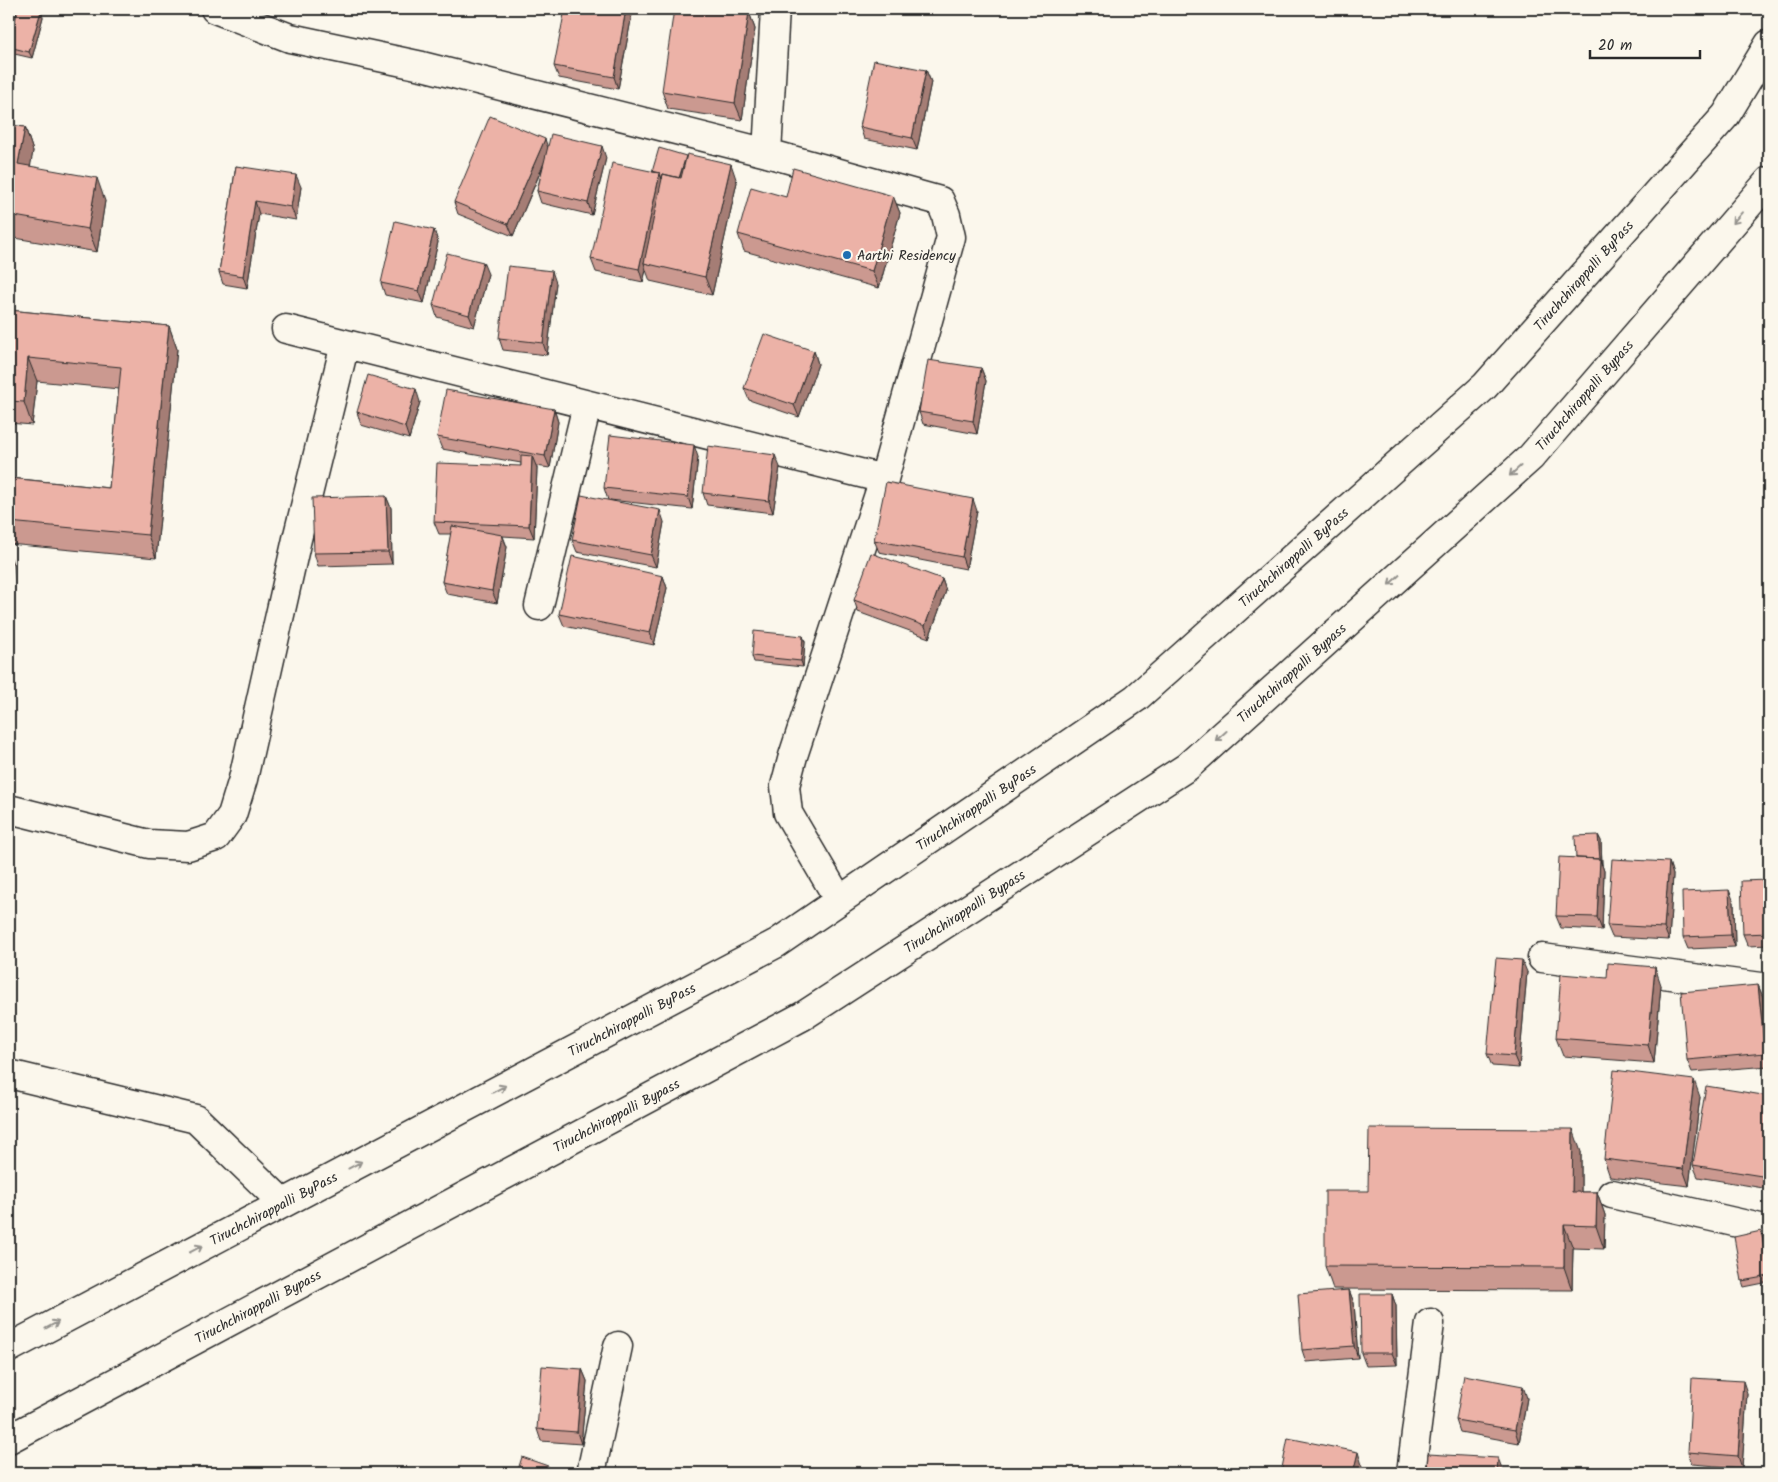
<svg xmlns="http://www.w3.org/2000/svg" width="1778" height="1482" viewBox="0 0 1778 1482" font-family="Kalam,sans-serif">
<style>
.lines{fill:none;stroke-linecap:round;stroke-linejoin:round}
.minor-casing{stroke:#2b2b2b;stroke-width:31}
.trunk-casing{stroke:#2b2b2b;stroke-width:31}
.minor{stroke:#fbf7ec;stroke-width:28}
.trunk{stroke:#fbf7ec;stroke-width:28}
.wall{fill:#cb9990;stroke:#2b2b2b}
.shaded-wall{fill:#a57d75;stroke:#2b2b2b}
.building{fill:#ecb2a7;stroke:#2b2b2b}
.oneway{stroke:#93918c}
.poi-dot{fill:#1f6fb2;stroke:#fbf7ec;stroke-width:2}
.labels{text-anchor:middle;stroke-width:4;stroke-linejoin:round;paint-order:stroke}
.poi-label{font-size:14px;fill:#2b2b2b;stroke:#fbf7ec;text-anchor:start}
.street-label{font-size:14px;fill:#2b2b2b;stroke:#fbf7ec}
</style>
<rect width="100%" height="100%" fill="#fbf7ec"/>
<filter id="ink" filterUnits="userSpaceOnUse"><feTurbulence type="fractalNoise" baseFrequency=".02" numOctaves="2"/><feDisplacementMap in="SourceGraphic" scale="10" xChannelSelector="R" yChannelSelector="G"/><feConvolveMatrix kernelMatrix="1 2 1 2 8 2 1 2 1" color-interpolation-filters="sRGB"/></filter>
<g filter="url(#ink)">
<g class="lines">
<g class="minor-casing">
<path id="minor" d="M215,9L290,38L422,66L767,153L940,201L946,215L951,237L884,479L793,756L785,786L788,813L839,900
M767,153L775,9
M286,329L884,479
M539,606L587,405
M9,809L149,844L188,846L216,837L232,815L243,779L297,539L345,344
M1542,958L1769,988
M9,1074L196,1119L283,1203
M1612,1194L1769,1230
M591,1473L618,1346
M1411,1473L1430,1323"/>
</g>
<g class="trunk-casing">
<g id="trunk">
<path id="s1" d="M9,1348L777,943L1136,698L1485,386L1726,115L1769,44"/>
<path id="s2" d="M9,1439L803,1016L1187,767L1531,457L1769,181"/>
</g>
</g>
<use href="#minor" class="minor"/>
<use href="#trunk" class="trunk"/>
</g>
<path class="wall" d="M9,9H16L11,37L43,17L32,58L10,53L9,49Z
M633,9L618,89L559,78L554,66Z
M749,12L755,29L742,120L668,109L662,91Z
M926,70L931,82L917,150L864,139L860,127Z
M9,125L25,127L33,151L30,166L105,201L97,252L9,237Z
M547,147L606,158L592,215L541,203L537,191L543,166L513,236L458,214L454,202Z
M236,166L301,187L296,220L259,214L247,288L223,284L219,272Z
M652,172L737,182L712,295L650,281L646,270L643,282L596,272L591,259Z
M893,196L900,213L879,288L744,251L738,234L786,197Z
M434,230L438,242L424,303L385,295L381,283Z
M488,274L474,327L437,317L433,305Z
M556,283L547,355L503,350L499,338Z
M9,310L169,326L177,349L156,558L9,544V456L12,466L11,478L109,488L119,389L37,381L32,425L9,423Z
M814,351L818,364L799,417L749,400L744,388Z
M981,368L986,381L977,434L923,424L919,412Z
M420,402L409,439L361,425L357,412Z
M554,409L558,422L550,468L536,466L537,468L534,538L503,536L507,547L497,603L447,594L442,582L451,534H439L434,522L521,466V463L442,449L437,437Z
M698,457L692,509L610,500L664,522L656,567L577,552L572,540L608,500L604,488Z
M780,467L773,513L707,505L703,493Z
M386,496L391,508L392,564L318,566L314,553Z
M977,511L966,569L879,552L874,540Z
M663,576L667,588L654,645L564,626L559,614Z
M942,579L946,591L929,638L858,612L854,600Z
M803,636L805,642L803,667L754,662L752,656Z
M1598,835L1601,841L1602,865L1604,871L1602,930L1561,928L1556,916L1576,858Z
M1669,862L1673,875L1669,940L1612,937L1607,925Z
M1769,880V945L1748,946L1743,934Z
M1734,902L1735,947L1688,949L1683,937Z
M1527,972L1519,1068L1492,1066L1487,1054Z
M1661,985L1654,1063L1563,1056L1556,1038Z
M1758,985L1763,997L1769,1066L1692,1072L1687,1060Z
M1769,1096V1189L1698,1177L1693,1165Z
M1700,1097L1689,1186L1610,1177L1604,1159Z
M1581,1152V1192H1597L1605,1215L1604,1249L1573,1248L1572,1290L1333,1289L1325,1266L1368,1191Z
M1764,1238L1769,1266V1282L1744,1287L1742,1281Z
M1349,1290L1354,1303L1358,1358L1306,1362L1302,1350Z
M1392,1294L1396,1306L1397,1365L1366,1366L1361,1353Z
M582,1369L587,1381L581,1444L541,1441L537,1429Z
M1747,1393L1742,1468L1692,1464L1688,1452Z
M1527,1398L1519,1443L1460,1432L1456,1420Z"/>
<path class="shaded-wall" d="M9,9H16L9,47Z
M626,9H633L618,89L614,77Z
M41,11L43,17L32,58L29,52Z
M749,12L755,29L742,120L735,103Z
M926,70L931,82L917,150L912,138Z
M25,127L33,151L27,187L18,164Z
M545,139L549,151L513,236L508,224Z
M602,146L606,158L592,215L588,203Z
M686,156L688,163L680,190L678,183Z
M731,164L737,182L712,295L705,277Z
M660,173L664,186L644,263L646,270L643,282L639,269Z
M296,175L301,187L296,220L291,207Z
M97,178L105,201L97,252L88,229Z
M893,196L900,213L879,288L872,271Z
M255,201L259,214L247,288L243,276Z
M434,230L438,242L424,303L419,291Z
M483,262L488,274L474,327L469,315Z
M552,271L556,283L547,355L543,343Z
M169,326L177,349L156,558L148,535Z
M814,351L818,364L799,417L794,405Z
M28,358L37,381L32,425L24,402Z
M981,368L986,381L977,434L973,421Z
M416,389L420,402L409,439L405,427Z
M554,409L558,422L550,468L545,456Z
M694,445L698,457L692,509L688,497Z
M775,455L780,467L773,513L769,501Z
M9,456L12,466L9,500Z
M532,456L537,468L534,538L529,526Z
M386,496L391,508L392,564L388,552Z
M973,499L977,511L966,569L962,557Z
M660,510L664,522L656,567L651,555Z
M502,535L507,547L497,603L492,591Z
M9,553L13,564L9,607Z
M663,576L667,588L654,645L650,633Z
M942,579L946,591L929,638L925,626Z
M803,636L805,642L803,667L801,661Z
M1598,835L1601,841L1602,865L1600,859Z
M1600,859L1604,871L1602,930L1597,917Z
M1669,862L1673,875L1669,940L1664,928Z
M1729,890L1734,902L1735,947L1731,935Z
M1522,960L1527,972L1519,1068L1514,1056Z
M1655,967L1661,985L1654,1063L1648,1045Z
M1758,985L1763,997L1769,1066L1765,1053Z
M1694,1080L1700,1097L1689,1186L1683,1169Z
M1573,1129L1581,1152V1215L1572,1192Z
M1769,1166V1181L1768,1177Z
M1597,1192L1605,1215L1604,1249L1596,1226Z
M1564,1225L1573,1248L1572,1290L1564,1267Z
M1761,1231L1764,1238L1769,1266V1272Z
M1349,1290L1354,1303L1358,1358L1354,1346Z
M1392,1294L1396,1306L1397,1365L1392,1353Z
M582,1369L587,1381L581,1444L577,1432Z
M1743,1381L1747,1393L1742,1468L1738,1456Z
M1523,1386L1527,1398L1519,1443L1515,1430Z
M1358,1452L1362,1465L1360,1473H1353Z
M1498,1458L1503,1471V1473H1497Z
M548,1466L550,1473H546Z"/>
<path class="building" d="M18,9H34L41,11L29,52L9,47V44Z
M565,9H626L614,77L554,66Z
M674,9H730L749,12L735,103L662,91Z
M874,60L926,70L912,138L860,127Z
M490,116L545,139L508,224L454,202Z
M9,125L25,127L18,164L97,178L88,229L9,215Z
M551,134L602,146L588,203L537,191Z
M659,148L686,156L679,178L663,174L662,179L660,173L652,172Z
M687,154L731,164L705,277L644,263L663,174L681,178Z
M612,163L660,173L639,269L591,259Z
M236,166L296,175L291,207L255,201L243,276L219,272Z
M793,168L893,196L872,271L738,234L751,187L786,197Z
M395,221L434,230L419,291L381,283Z
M447,253L483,262L469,315L433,305Z
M508,266L552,271L543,343L499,338Z
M9,310L169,326L148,535L9,522V478L109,488L121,367L28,358L24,402L9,401Z
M764,334L814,351L794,405L744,388Z
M928,360L981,368L973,421L919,412Z
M368,375L416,389L405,427L357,412Z
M446,390L554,409L545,456L437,437Z
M610,435L694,445L688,497L604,488Z
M708,446L775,455L769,501L703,493Z
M521,455L532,456L529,526L434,522L437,463L521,466Z
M886,482L973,499L962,557L874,540Z
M581,495L660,510L651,555L572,540Z
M386,496L388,552L314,553L312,498Z
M452,526L502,535L492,591L442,582Z
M871,553L942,579L925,626L854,600Z
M572,556L663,576L650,633L559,614Z
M754,631L803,636L801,661L752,656Z
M1598,835L1600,859L1576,858L1575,836Z
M1559,857L1600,859L1597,917L1556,916Z
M1612,859L1669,862L1664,928L1607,925Z
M1769,880V933L1743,934L1741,881Z
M1729,890L1731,935L1683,937L1682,892Z
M1496,958L1522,960L1514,1056L1487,1054Z
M1608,963L1655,967L1648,1045L1556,1038L1561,974L1607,978Z
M1758,985L1765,1053L1687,1060L1681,992Z
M1614,1070L1694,1080L1683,1169L1604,1159Z
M1706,1086L1769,1096V1166L1768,1177L1693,1165Z
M1369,1128L1573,1129L1572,1192H1597L1596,1226L1564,1225V1267L1325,1266V1191H1368Z
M1761,1231L1769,1272V1276L1742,1281L1734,1237Z
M1349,1290L1354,1346L1302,1350L1298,1294Z
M1360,1294H1392V1353H1361Z
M542,1366L582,1369L577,1432L537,1429Z
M1464,1375L1523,1386L1515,1430L1456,1420Z
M1692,1378L1743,1381L1738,1456L1688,1452Z
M1288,1438L1358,1452L1353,1473H1281Z
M1428,1454L1498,1458L1497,1473H1427Z
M522,1457L548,1466L546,1473H517Z"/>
<defs><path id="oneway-shaft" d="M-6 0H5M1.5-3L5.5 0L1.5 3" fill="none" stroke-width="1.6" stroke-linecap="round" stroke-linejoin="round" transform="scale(1.25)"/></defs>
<g class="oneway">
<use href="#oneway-shaft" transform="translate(1737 218) rotate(131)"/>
<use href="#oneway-shaft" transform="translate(1515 471) rotate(138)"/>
<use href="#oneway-shaft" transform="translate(1394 580) rotate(138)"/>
<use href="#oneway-shaft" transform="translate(1221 736) rotate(138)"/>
<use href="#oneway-shaft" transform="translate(499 1089) rotate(-28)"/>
<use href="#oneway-shaft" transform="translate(355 1165) rotate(-28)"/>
<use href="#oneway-shaft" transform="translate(196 1249) rotate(-28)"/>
<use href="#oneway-shaft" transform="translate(52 1325) rotate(-28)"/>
</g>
</g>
<circle class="poi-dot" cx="847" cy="255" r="5"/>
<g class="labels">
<g class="poi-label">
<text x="857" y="260">Aarthi Residency</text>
</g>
<g class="street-label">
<text dy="5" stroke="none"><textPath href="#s1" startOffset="1919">Tiruchchirappalli ByPass</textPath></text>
<text dy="5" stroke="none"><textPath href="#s2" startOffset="1902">Tiruchchirappalli Bypass</textPath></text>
<text dy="5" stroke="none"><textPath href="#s1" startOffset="1514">Tiruchchirappalli ByPass</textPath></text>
<text dy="5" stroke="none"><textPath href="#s2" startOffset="1498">Tiruchchirappalli Bypass</textPath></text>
<text dy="5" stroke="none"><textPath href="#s1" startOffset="1109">Tiruchchirappalli ByPass</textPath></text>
<text dy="5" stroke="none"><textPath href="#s2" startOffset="1092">Tiruchchirappalli Bypass</textPath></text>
<text dy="5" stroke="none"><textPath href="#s1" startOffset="704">Tiruchchirappalli ByPass</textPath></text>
<text dy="5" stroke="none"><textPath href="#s2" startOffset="688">Tiruchchirappalli Bypass</textPath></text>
<text dy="5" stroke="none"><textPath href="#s1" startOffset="299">Tiruchchirappalli ByPass</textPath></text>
<text dy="5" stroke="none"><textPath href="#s2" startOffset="282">Tiruchchirappalli Bypass</textPath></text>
</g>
</g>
<rect width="1778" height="1482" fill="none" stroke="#fbf7ec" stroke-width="30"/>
<rect x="15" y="15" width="1748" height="1452" fill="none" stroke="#2b2b2b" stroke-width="2" filter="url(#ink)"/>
<path d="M1590 50v8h110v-8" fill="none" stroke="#2b2b2b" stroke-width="2.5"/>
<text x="1598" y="50" font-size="15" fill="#2b2b2b" stroke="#fbf7ec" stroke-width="4" paint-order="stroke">20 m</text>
</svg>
